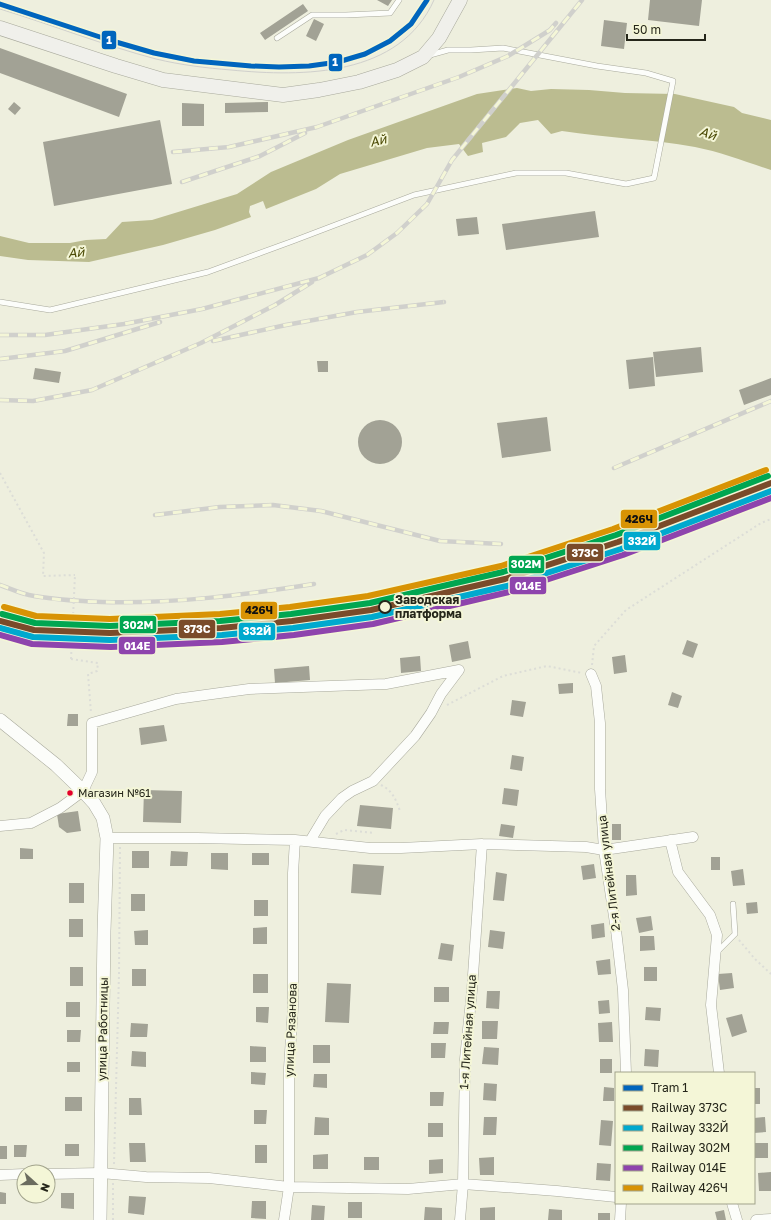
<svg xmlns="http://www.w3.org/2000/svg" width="771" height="1220" viewBox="0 0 771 1220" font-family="'Golos Text',sans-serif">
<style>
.water{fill:#bbbc90}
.building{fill:#a2a295}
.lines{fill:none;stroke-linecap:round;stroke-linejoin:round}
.service-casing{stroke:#a8a99c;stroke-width:6}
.minor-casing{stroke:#a8a99c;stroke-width:11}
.tertiary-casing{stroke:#a8a99c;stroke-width:14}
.secondary-casing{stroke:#a8a99c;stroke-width:15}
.path{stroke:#dcddd7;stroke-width:2;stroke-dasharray:2 3;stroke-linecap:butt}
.service{stroke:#fcfdfa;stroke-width:5}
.minor{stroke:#fcfdfa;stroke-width:10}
.tertiary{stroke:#fcfdfa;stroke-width:13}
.secondary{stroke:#f0f0eb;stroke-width:14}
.tram{stroke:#d0d0cc;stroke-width:1}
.rail-casing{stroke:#d0d0cc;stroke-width:4.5}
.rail{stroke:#f4f6d7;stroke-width:3;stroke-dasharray:9;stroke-linecap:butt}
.path-bridge{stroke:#dcddd7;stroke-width:2;stroke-dasharray:2 3;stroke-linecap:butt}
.rail-1-casing{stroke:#f4f6d7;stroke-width:9}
.rail-2-casing{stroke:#f4f6d7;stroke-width:9}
.rail-3-casing{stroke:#f4f6d7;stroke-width:9}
.rail-4-casing{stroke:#f4f6d7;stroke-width:9}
.rail-5-casing{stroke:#f4f6d7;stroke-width:9}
.rail-1{stroke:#7a4b2a;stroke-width:6}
.rail-2{stroke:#00a9ce;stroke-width:6}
.rail-3{stroke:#00a651;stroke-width:6}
.rail-4{stroke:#8e44ad;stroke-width:6}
.rail-5{stroke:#d89304;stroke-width:6}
.tram-1-casing{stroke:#f4f6d7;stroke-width:8}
.tram-1{stroke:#0065bd;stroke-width:5}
.stop-dot{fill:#f4f6d7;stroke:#25261a;stroke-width:2}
.bus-dot{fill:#e4002b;stroke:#f4f6d7;stroke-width:1.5}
.labels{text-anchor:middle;stroke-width:4;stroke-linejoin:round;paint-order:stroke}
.bus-label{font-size:11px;fill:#25261a;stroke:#f4f6d7;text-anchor:start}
.stop-label{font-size:12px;font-weight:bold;fill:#25261a;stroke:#f4f6d7;text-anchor:start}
.street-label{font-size:12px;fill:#25261a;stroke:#f4f6d7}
.water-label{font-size:13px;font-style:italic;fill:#4d4c07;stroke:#f4f6d7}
.line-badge{stroke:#f4f6d7;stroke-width:1.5}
.badge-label{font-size:11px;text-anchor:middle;font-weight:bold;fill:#fff}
.pale-badge-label{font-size:11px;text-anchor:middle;font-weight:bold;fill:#111}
</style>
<rect width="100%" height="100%" fill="#eeefde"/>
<path class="water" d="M517,88L531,91L551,89L589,90L625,93L675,94L734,107L742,113L771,120V170C746,162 721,152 695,147C651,139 606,138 562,131L551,134L538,120L520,123L506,137L482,143L483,152L468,156L459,144L427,148L340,174L316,189L266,209L263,201L250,206L249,212L251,217L215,230L163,245L89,262L28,260L0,256V236L29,243H70L86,240L106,239L122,222L152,220L237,194L271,172L348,140L477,94Z"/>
<path class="building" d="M377,0H392L388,6Z
M650,0H702L699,26L648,20Z
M303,4L308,11L265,40L260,33Z
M314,19L324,24L316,41L306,36Z
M604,20L627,23L624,49L601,46Z
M0,48L127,94L119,117L0,73Z
M14,102L21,108L15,115L8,109Z
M268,102V112L225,113V103Z
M182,103L204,104V126H182Z
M160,120L172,184L54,206L43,142Z
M595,211L599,237L506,250L502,224Z
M477,217L479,234L458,236L456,219Z
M701,347L703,372L656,377L653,352Z
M653,357L655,386L629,389L626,360Z
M317,361H328V372H318Z
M35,368L61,372L59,383L33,379Z
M771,378V395L744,405L739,390Z
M547,417L551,451L502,458L497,423Z
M358 442a22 22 0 1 1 44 0a22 22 0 1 1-44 0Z
M687,640L698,644L693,658L682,654Z
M468,641L471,658L452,662L449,645Z
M625,655L627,672L614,674L612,657Z
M420,656L421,671L401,673L400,658Z
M309,666L310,680L275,683L274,669Z
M573,683V693L559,694L558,684Z
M672,692L682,696L678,708L668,705Z
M512,700L526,702L523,717L510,715Z
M68,714H78V726H67Z
M164,725L167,741L141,745L139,728Z
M512,755L524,757L522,771L510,769Z
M504,788L519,790L517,806L502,804Z
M144,790L182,791L181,823L143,822Z
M360,805L393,808L391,829L357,826Z
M78,811L81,831L67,833L59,827L57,814Z
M501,824L515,826L513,838L499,836Z
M612,824H621V840H612Z
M20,848L33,849V859H20Z
M132,851H149V868H132Z
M171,851L188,852L187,866H170Z
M211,853H228V870L211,869Z
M252,853H269V865H252Z
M711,857H720V870H711Z
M353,864L384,866L381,895L351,893Z
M594,864L596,878L583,880L581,866Z
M743,869L745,885L733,886L731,871Z
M496,872L507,874L504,901L493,900Z
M626,875H636L637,895L626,896Z
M69,883H84V903H69Z
M131,894H145V911H131Z
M254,900H268V916H254Z
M757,902L758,913L747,914L746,903Z
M651,916L653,930L639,933L636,918Z
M69,919H83V937H69Z
M604,923L605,937L592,939L591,925Z
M267,927V944H253V928Z
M148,930V945H135L134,931Z
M490,930L505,932L503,949L488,947Z
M640,936H654L655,950L640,951Z
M441,943L454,945L452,961L438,959Z
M610,959L611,974L598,975L596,961Z
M70,967H83V986H70Z
M644,967H657V981H644Z
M132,969H146V986H132Z
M732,973L734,988L720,990L718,974Z
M253,974H268V993H253Z
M327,983L351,984L349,1023L325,1022Z
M434,987H449V1002H434Z
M487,991H500L499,1009L486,1008Z
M609,1000L610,1013L599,1014L598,1001Z
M66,1002H80V1017H66Z
M256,1007H269L268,1023L256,1022Z
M646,1007L661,1008L660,1021L645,1020Z
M742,1014L747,1032L732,1037L726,1018Z
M482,1021H498L497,1039H482Z
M434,1022H449L448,1034H433Z
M612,1022L613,1042H599L598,1023Z
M131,1023L148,1024L147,1037H130Z
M67,1030H81L80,1042H67Z
M431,1043H446L445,1058H431Z
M313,1045H330V1063H313Z
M250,1046L266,1047V1062H250Z
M484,1047L499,1048L498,1065L482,1064Z
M645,1049L659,1050L658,1067L644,1066Z
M132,1051L146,1052V1067L131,1066Z
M600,1059H612V1073H600Z
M67,1062H80V1072H67Z
M251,1072L266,1073L265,1085L251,1084Z
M314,1074H327V1088L313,1087Z
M484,1083L497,1084L496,1101L483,1100Z
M604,1087L614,1088V1101H603Z
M754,1088H760V1104H754Z
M430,1092H444L443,1106H430Z
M65,1097H82V1111H65Z
M129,1098H141L142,1115H129Z
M254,1110H267L266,1124H254Z
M315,1117L329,1118V1135H314Z
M484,1117H497L496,1135H483Z
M765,1117L766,1132L754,1133V1118Z
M601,1120L613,1121L611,1146L599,1145Z
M428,1123H443V1137H428Z
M129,1143H145L146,1162H130Z
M754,1143H768V1158H754Z
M65,1144H79V1156H65Z
M14,1145H27L26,1157H14Z
M255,1145H267V1163H255Z
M0,1146H7V1159H0Z
M328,1154V1169H313V1155Z
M364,1157H379V1170H364Z
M494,1157V1175H480L479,1158Z
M443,1159V1173L429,1174V1160Z
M597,1163L611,1164L610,1181L596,1180Z
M771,1172V1191H759L758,1173Z
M0,1192L6,1193V1204H0Z
M61,1193H74V1209L61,1208Z
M129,1196L146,1197L144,1215L128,1213Z
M252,1201H266V1219L251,1218Z
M348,1202H362V1218H348Z
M312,1205L325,1206L324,1220H311Z
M425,1207L442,1208V1220H424Z
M495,1207V1220H480V1208Z
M549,1209L562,1210V1220H548Z
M724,1210L726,1220H717L715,1212Z
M598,1213H610V1220H598Z"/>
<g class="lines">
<g class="service-casing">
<path id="service" d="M277,38L312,15H346L390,13L399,0
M0,302L50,310L208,272L293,241L414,195L516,173H566L626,184L654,178L673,81L646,73L597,66L503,48L471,50H448L430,55
M716,953L735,934L733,904"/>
</g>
<g class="minor-casing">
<path id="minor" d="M591,674L596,686L600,723V789L604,850L616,930L623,990L626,1073
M0,826L31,823L60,808L83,791L92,772V723L176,699L249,689L386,684L459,670L441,694L431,713L415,736L373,781L352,791L342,798L325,816L310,841
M107,838H197L295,840L370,848H401L482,844L586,847L604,850L693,837
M670,840L678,872L710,915L717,935L711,1005L719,1073
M48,1174L101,1173L146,1177L209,1178L289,1187L408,1189L463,1184L557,1191L616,1197
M0,1175L24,1174
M732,1203L737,1220
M284,1220L289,1187V1068L293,1007V873L295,840
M460,1220L463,1184L465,1059L472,990L482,844
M620,1220L621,1203
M756,1220L771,1219"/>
</g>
<g class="tertiary-casing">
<path id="tertiary" d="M0,720L56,765L83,791L94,803L103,818L107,838L104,931L100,1220"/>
</g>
<g class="secondary-casing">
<path id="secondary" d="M0,28L116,66L163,80L283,95L319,90L359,82L397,70L423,57L439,38L460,0"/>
</g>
<path class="path" d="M0,473L44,553L43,576L75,575
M71,659L98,663L97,671L88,674L91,713
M592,665L594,646L626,610L761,523L771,519
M447,705L503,676L547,666L582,673
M381,785C393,791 396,800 400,811
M336,834L344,830L374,833
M739,940L755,959L771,974
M114,1164L119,974L120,847
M113,1220V1183"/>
<use href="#service" class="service"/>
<use href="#minor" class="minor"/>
<use href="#tertiary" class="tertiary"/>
<use href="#secondary" class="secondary"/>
<path class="tram" d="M0,9C52,25 103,45 156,59C181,65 206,68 231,70C303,77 400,77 434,0"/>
<g class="rail-casing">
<path id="rail" d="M173,152L229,147L317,127L459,77L508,56L550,30L556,23
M182,182L260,156L305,133
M0,335H45L124,324L202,309L319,278L367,255L397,233L427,204L452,160L582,0
M213,341L286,325L357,312L444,302
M0,359L65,351L160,322
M0,400L33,401L92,390L201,343L275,305L312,282
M614,468L771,401
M155,515L220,507L273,505L321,511L440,541L501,544
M0,585C9,588 19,593 29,595C53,600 77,601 102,602C173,604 244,595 314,584"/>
</g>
<use href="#rail" class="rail"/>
<path class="path-bridge" d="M71,659L75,575"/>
<g class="rail-1-casing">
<path id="rail-1" d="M0,621L34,630L110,633L221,628L292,621L371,610L505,579L618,542L771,483"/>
</g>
<g class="rail-2-casing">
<path id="rail-2" d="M0,628L33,637L110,640L222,635L293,628L372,617L507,586L621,549L771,491"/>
</g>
<g class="rail-3-casing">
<path id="rail-3" d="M2,614L35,623L110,626L220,621L291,614L370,603L503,572L616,535L768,476"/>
</g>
<g class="rail-4-casing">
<path id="rail-4" d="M0,635L32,644L111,647L222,642L294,635L373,624L509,592L623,555L771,498"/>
</g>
<g class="rail-5-casing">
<path id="rail-5" d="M4,607L36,616L110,619L220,614L290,607L368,596L501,566L613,529L766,470"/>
</g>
<use href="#rail-1" class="rail-1"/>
<use href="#rail-2" class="rail-2"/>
<use href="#rail-3" class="rail-3"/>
<use href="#rail-4" class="rail-4"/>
<use href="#rail-5" class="rail-5"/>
<g class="tram-1-casing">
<path id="tram-1" d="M0,4L109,40L154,53L194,61L251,66L279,67L309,66L338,62L365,54L390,41L411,24L427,0"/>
</g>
<use href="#tram-1" class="tram-1"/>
</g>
<circle class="stop-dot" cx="385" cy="607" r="6"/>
<circle class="bus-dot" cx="70" cy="793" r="3.5"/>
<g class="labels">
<g class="bus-label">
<text x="78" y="797">Магазин №61</text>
</g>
<g class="stop-label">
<text x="395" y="604">Заводская<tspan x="395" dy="14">платформа</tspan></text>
</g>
<g class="street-label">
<text transform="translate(609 873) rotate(-97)" y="4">2-я Литейная улица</text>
<text transform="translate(103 1029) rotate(-89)" y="4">улица Работницы</text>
<text transform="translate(291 1030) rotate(-88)" y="4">улица Рязанова</text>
<text transform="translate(468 1032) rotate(-86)" y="4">1-я Литейная улица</text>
</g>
<g class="water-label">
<text transform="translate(708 133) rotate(17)" y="5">Ай</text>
<text transform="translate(378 140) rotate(-13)" y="5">Ай</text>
<text transform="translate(76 252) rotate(-5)" y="5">Ай</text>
</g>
</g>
<g class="line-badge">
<rect x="101" y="30" width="16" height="20" rx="4" fill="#0065bd"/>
<rect x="328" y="53" width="15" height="19" rx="4" fill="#0065bd"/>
<rect x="620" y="509" width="38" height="20" rx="4" fill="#d89304"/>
<rect x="623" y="531" width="38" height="20" rx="4" fill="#00a9ce"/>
<rect x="566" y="543" width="38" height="19" rx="4" fill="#7a4b2a"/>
<rect x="508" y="555" width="37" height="19" rx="4" fill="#00a651"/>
<rect x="509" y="576" width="38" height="19" rx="4" fill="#8e44ad"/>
<rect x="240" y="601" width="38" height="19" rx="4" fill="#d89304"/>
<rect x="119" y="615" width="38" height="19" rx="4" fill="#00a651"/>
<rect x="178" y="619" width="38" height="20" rx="4" fill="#7a4b2a"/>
<rect x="238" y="622" width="38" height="19" rx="4" fill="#00a9ce"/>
<rect x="118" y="636" width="38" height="19" rx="4" fill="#8e44ad"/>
</g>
<g class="badge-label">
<text x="109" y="44">1</text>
<text x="335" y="66">1</text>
<text x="642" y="545">332Й</text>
<text x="585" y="557">373C</text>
<text x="526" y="568">302М</text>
<text x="528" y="590">014Е</text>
<text x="138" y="629">302М</text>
<text x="197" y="633">373C</text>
<text x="257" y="635">332Й</text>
<text x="137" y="650">014Е</text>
</g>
<g class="pale-badge-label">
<text x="639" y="523">426Ч</text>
<text x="259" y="614">426Ч</text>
</g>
<rect x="615" y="1072" width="140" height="132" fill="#f4f6d7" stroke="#a1a38b"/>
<rect x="623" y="1085" width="20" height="6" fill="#0065bd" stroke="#a1a38b"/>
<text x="651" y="1092" font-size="12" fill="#25261a">Tram 1</text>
<rect x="623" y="1105" width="20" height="6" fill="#7a4b2a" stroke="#a1a38b"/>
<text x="651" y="1112" font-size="12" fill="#25261a">Railway 373C</text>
<rect x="623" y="1125" width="20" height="6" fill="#00a9ce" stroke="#a1a38b"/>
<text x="651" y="1132" font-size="12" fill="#25261a">Railway 332Й</text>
<rect x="623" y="1145" width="20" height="6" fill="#00a651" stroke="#a1a38b"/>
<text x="651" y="1152" font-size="12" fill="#25261a">Railway 302М</text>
<rect x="623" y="1165" width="20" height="6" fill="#8e44ad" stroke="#a1a38b"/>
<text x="651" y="1172" font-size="12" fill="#25261a">Railway 014Е</text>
<rect x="623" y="1185" width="20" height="6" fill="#d89304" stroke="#a1a38b"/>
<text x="651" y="1192" font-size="12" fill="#25261a">Railway 426Ч</text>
<g transform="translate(36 1184) rotate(111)"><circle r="19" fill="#f4f6d7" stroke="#a1a38b"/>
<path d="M0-3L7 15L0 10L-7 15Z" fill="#6b6c5f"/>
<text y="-6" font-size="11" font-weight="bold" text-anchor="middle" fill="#25261a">N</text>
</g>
<path d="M627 34v6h78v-6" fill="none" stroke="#25261a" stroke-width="2"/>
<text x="633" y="34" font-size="12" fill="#25261a" stroke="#f4f6d7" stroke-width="3" paint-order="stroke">50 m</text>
</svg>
